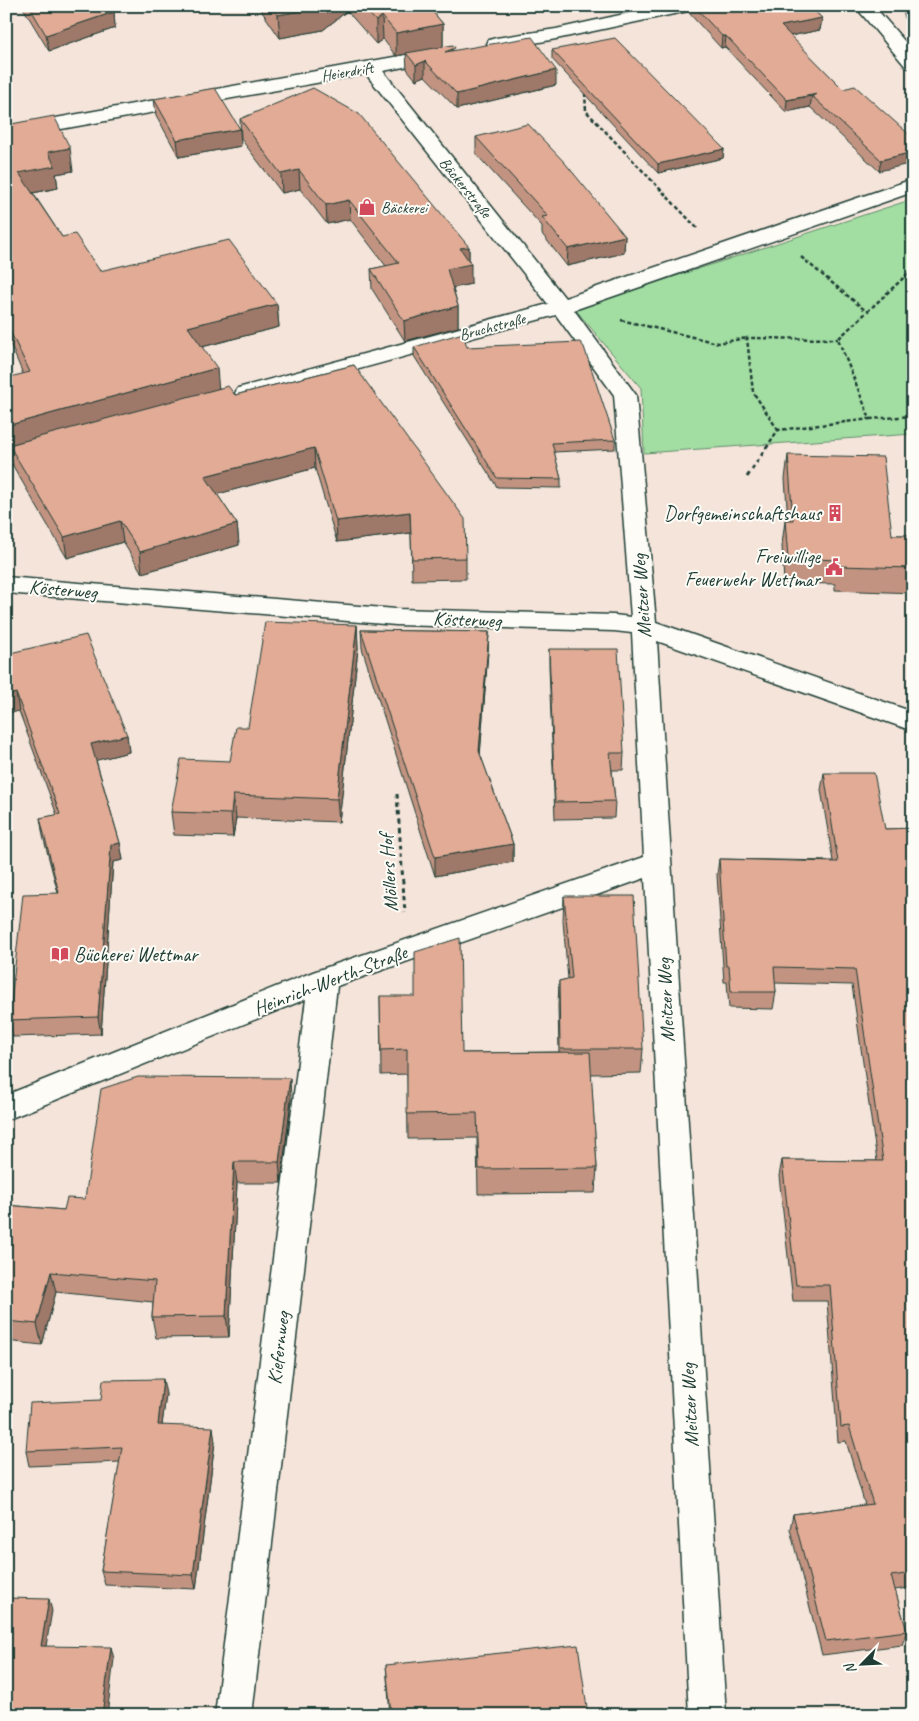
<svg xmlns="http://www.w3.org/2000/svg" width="919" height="1721" viewBox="0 0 919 1721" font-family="Caveat,sans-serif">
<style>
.green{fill:#a2dda2;stroke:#608d6b}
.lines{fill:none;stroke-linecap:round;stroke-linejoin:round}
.minor-casing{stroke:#1f3d34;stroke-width:3}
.tertiary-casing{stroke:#1f3d34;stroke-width:3}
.path-far1{stroke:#1f3d34;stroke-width:2.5;stroke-dasharray:4 2.5;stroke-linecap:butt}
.path{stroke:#1f3d34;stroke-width:3;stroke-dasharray:4.5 4;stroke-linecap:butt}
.minor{fill:#fdfcf7;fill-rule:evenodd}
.tertiary{fill:#fdfcf7;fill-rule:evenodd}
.wall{fill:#c29381;stroke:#1f3d34}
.shaded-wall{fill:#9e7869;stroke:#1f3d34}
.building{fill:#e1ab96;stroke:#1f3d34}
.labels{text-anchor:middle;stroke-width:4;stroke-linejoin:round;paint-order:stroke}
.far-street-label{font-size:16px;fill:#1f3d34;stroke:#fdfcf7}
.far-poi-label{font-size:16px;fill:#1f3d34;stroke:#fdfcf7;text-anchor:start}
.poi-label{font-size:20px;fill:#1f3d34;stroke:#fdfcf7;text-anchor:end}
.street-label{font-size:20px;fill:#1f3d34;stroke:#fdfcf7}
</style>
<rect width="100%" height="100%" fill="#f5e4da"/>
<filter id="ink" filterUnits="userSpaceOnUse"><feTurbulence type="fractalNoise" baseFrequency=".02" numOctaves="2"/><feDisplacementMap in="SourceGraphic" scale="10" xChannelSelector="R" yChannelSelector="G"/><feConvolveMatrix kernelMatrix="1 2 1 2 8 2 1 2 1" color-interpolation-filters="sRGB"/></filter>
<g filter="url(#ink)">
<path class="green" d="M913,199V434L644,453L641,388L575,309Z"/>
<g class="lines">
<g class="minor-casing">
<path id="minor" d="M661,6H697L694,10L688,11L556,39L496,50L489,48L487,44L489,40L496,38L556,29Z
M444,48L451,50L453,54L451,58L383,71L565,298L913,179V192L574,310L636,395L656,622L913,712V731L657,641L726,1715H689L645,878L337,986L252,1715H215L306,999L6,1120V1095L313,972L644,857L632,633L614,631L396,625L6,593V577L396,609L614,615L631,617L614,395L556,315L246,400L238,398L235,393L238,388L548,304L366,74L6,139V127Z
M48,441L56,443L59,448L56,453L6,466V452Z"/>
</g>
<g class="tertiary-casing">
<path id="tertiary" d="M855,6H874L913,51V69L906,67Z"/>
</g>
<path class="path-far1" d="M585,93L586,111L697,228
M801,257L866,311
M913,269L838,339L870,419L913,416
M621,320L718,343L747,338
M778,430L753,392L747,338L838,339
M770,442L778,430L870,419"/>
<path class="path" d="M747,477L771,441
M397,794L405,913"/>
<use href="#minor" class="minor"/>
<use href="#tertiary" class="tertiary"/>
</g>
<path class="wall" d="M22,6H105L114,12L115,28L49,51Z
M258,6H428L443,24V47L556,85L457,109L425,76L416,80L407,69L406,54L396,56L383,39L376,44L347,11L323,30L280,38Z
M689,6H809L822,18L820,30L790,36L843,89L913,138L879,171L810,107L786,112L725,47L721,48L689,13Z
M902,6H913V29L906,22Z
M552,50L724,149L723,158L658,173L552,59Z
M154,99L241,146L179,157L156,115Z
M240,119L469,247V261L471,284L453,288L458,306V327L405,341L372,289L371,269L386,266L350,219L327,224L300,189L282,193L241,139Z
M6,125L73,171L56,174L58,188L33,193L62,237L100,271L277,304L279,327L202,347L219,388L235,395L354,365L466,558V579L412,580L411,533L337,542L315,468L217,494L237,524L239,545L142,573L123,542L67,558L13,466L10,450L6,451L23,374L12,348L6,339Z
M476,137L625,236L624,253L567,266L542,234V226L476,154Z
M414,347H467L615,440V449L554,452L561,479V488L497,487L414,356Z
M788,455L892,535H913V593L835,590V584L784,583L782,545L785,520H788L785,479Z
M357,625L358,648L339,822L236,818L233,837L174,835L171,812L230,761L248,727Z
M361,630L489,632L488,651L480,754L513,844V862L435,876L362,648Z
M549,649L624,753L623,770H612L615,801L614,818L555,819L549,666Z
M6,654L127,735L129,752L96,760L120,843L123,860L113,862L101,1034L13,1037L9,1020L58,893L43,836L40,818L57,815L19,711L6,714Z
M824,773L885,829L913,828V1587L895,1590L907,1631L902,1645L822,1655L790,1529L793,1514L865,1505L846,1441L838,1442L827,1301H793L779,1176L782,1160L877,1161L852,985L775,983L776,992L773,1009L729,1008L727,982H724L717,875L719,859L833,861L821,790Z
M564,896L643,1049L641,1073L591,1074L597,1168L595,1193L478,1194L477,1138L408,1139L407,1074L381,1075L380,996L462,1053L559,1052L558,1006L559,981L568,979L563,921Z
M291,1099L281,1183H237L229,1337L156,1338L152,1317L153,1302L56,1292L42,1345L6,1341V1205L64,1210L85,1199Z
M166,1394L162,1425L215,1442L196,1589L105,1585L101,1571L120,1462L29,1466L26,1451L101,1400Z
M386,1665L588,1715H390Z"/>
<path class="shaded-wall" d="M324,6H346L347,11L323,30L280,38L278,15Z
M114,12L115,28L49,51L46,35Z
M382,16L383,39L376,44V21Z
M822,18L820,30L780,38L781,26Z
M443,24V47L396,56V33Z
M722,36H726L725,47L721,48Z
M425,61V76L416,80V65Z
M556,70V85L457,109V94Z
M812,96L810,107L786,112L787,100Z
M240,129L241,146L179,157L177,140Z
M70,148L73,171L56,174L58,188L22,195L19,173L48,152Z
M724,149L723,158L658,173V164Z
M913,152V163L879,171L881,160Z
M299,170L300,189L282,193L281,174Z
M349,200L350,219L327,224L326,205Z
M625,236L624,253L567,266L568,249Z
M469,247V264H471V284L447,289V269L460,248Z
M277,304L279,327L190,350L188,327Z
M458,306V327L405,341L404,321Z
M217,368L219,392L9,445L10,450L6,451V426Z
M314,448L315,468L207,497L205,476Z
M410,512L411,533L337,542L336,521Z
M120,521L123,542L67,558L64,537Z
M237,524L239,545L142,573L140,552Z
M357,625L358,648L339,822L337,799Z
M489,632L488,651L479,770V751Z
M16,693L19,711L6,714V696Z
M127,735L129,752L94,761L91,744Z
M233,795L236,818L233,837L231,814Z
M120,843L123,860L113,862L101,1034L98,1017L111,845Z
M513,844V862L435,876V857Z
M290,1078L291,1099L281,1183L279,1162Z
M913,1160V1176L907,1177L911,1161Z
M234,1162L237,1183L229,1337L226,1316Z
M51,1272L56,1292L42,1345L37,1324Z
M163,1379L166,1394L160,1440L158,1425Z
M213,1427L215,1442L196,1589L193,1575Z
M49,1599L52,1611L44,1658L41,1646Z
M111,1647L114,1659L107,1715H102Z"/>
<path class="building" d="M29,6H105L114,12L46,35Z
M272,6H324L322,7L278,15Z
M362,6H428L443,24L396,33L382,16L376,21Z
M694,6H809L822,18L781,26L843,89L855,86L913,138V152L881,160L812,96L817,94L787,100L726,36H722Z
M908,6H913V11Z
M532,37L556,70L457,94L425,61L416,65L406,53L453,45L455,48L445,52Z
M615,38L724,149L658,164L552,50Z
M215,88L240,129L177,140L154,99Z
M313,88L359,114L469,247L460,248L471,264L447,269L458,306L404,321L371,269L399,263L349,200L326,205L299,170L281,174L240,119Z
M54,116L70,148L48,152L55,166L19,173L62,237L75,234L100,271L229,240L277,304L188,327L217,368L6,426V378L30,372L6,323V125Z
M528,124L565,163L625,236L568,249L542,217L548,216L476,137Z
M463,333L467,347L580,342L584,347L615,440L552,443L561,479L497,478L414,347Z
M354,365L465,519L466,558L412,559L410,512L336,521L314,448L205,476L237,524L140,552L120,521L64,537L9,445L228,386L235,395Z
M788,455L883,457L892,535H913V568L839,566L838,560L788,558L785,520H793Z
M265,622L357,625L337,799L233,795L231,814L171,812L181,759L230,761L236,727H248Z
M361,630L489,632L479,751L513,844L435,857Z
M86,635L127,735L91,744L120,843L111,845L98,1017L9,1020L23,894L59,893L40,818L60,814L16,693L6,696V654Z
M549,649H618L624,753H610L615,801L555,802Z
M824,773H874L885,829L913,828V1160L911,1161L913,1180V1573L891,1576L907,1631L826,1641L793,1514L873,1504L849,1426L841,1427L830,1285H796L782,1160L883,1161L855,969L774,967L776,992H731L729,966H726L719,859L838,862Z
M564,896H634L643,1049H560L559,981L572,978Z
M460,938L462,1053L590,1052L597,1168L479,1169L477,1113L407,1114V1049L381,1050L380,996H415V952Z
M138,1077L290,1078L279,1162H234L226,1316L152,1317L155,1281L51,1272L37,1324L6,1321V1205L64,1210L67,1198L85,1199L101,1089Z
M163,1379L158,1425L213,1427L193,1575L101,1571L122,1447L26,1451L30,1403L101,1400L103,1380Z
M6,1598L49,1599L41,1646L111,1647L102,1715H6Z
M578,1645L588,1715H391L386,1665Z"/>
</g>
<defs>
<g id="shop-bare" transform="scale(1.35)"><path d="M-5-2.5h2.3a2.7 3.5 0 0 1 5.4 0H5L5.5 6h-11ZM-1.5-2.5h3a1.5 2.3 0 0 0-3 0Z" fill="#d1495b" stroke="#fdfcf7" stroke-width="2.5" paint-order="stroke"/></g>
<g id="building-bare" transform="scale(1.35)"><path d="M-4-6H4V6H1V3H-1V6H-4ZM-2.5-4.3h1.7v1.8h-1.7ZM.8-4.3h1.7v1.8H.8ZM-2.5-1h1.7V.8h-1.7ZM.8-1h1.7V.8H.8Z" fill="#d1495b" stroke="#fdfcf7" stroke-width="2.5" paint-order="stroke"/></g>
<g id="civic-bare" transform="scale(1.35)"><path d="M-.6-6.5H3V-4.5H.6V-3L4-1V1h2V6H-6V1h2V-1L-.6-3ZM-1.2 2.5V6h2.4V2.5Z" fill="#d1495b" stroke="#fdfcf7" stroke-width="2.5" paint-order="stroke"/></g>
<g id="library-bare" transform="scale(1.35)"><path d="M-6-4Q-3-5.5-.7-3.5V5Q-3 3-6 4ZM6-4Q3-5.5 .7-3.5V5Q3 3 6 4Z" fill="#d1495b" stroke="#fdfcf7" stroke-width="2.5" paint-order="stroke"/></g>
</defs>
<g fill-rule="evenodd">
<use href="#shop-bare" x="367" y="207"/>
<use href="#building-bare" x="835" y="513"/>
<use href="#civic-bare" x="834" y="567"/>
<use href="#library-bare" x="60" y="954"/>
</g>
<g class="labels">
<g class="far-street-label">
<text transform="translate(347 71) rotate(-10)" y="6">Heierdrift</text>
<text transform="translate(466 187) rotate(51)" y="6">Bäckerstraße</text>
<text transform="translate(492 326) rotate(-15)" y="6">Bruchstraße</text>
</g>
<g class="far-poi-label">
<text x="381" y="213">Bäckerei</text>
</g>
<g class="poi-label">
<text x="821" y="520">Dorfgemeinschaftshaus</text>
<text x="820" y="563">Freiwillige<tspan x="820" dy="23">Feuerwehr Wettmar</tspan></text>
<text x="74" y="961" text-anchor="start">Bücherei Wettmar</text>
</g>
<g class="street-label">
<text transform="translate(63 589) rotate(5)" y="7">Kösterweg</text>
<text transform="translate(641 596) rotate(-94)" y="7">Meitzer Weg</text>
<text transform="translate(467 619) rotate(2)" y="7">Kösterweg</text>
<text transform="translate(388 873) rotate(-94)" y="7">Möllers Hof</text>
<text transform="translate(330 980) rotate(-21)" y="7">Heinrich-Werth-Straße</text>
<text transform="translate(665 1000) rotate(-93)" y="7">Meitzer Weg</text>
<text transform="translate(278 1348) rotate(-83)" y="7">Kiefernweg</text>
<text transform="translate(689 1405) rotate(-93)" y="7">Meitzer Weg</text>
</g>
</g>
<rect width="919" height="1721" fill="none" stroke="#fdfcf7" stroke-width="25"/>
<rect x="12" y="12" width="894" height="1696" fill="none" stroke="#1f3d34" stroke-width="2" filter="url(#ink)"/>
<g transform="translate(862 1664) rotate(246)" stroke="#fdfcf7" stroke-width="4" paint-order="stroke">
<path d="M0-4L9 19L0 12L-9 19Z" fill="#1f3d34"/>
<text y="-8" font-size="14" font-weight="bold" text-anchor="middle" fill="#1f3d34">N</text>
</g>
</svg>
